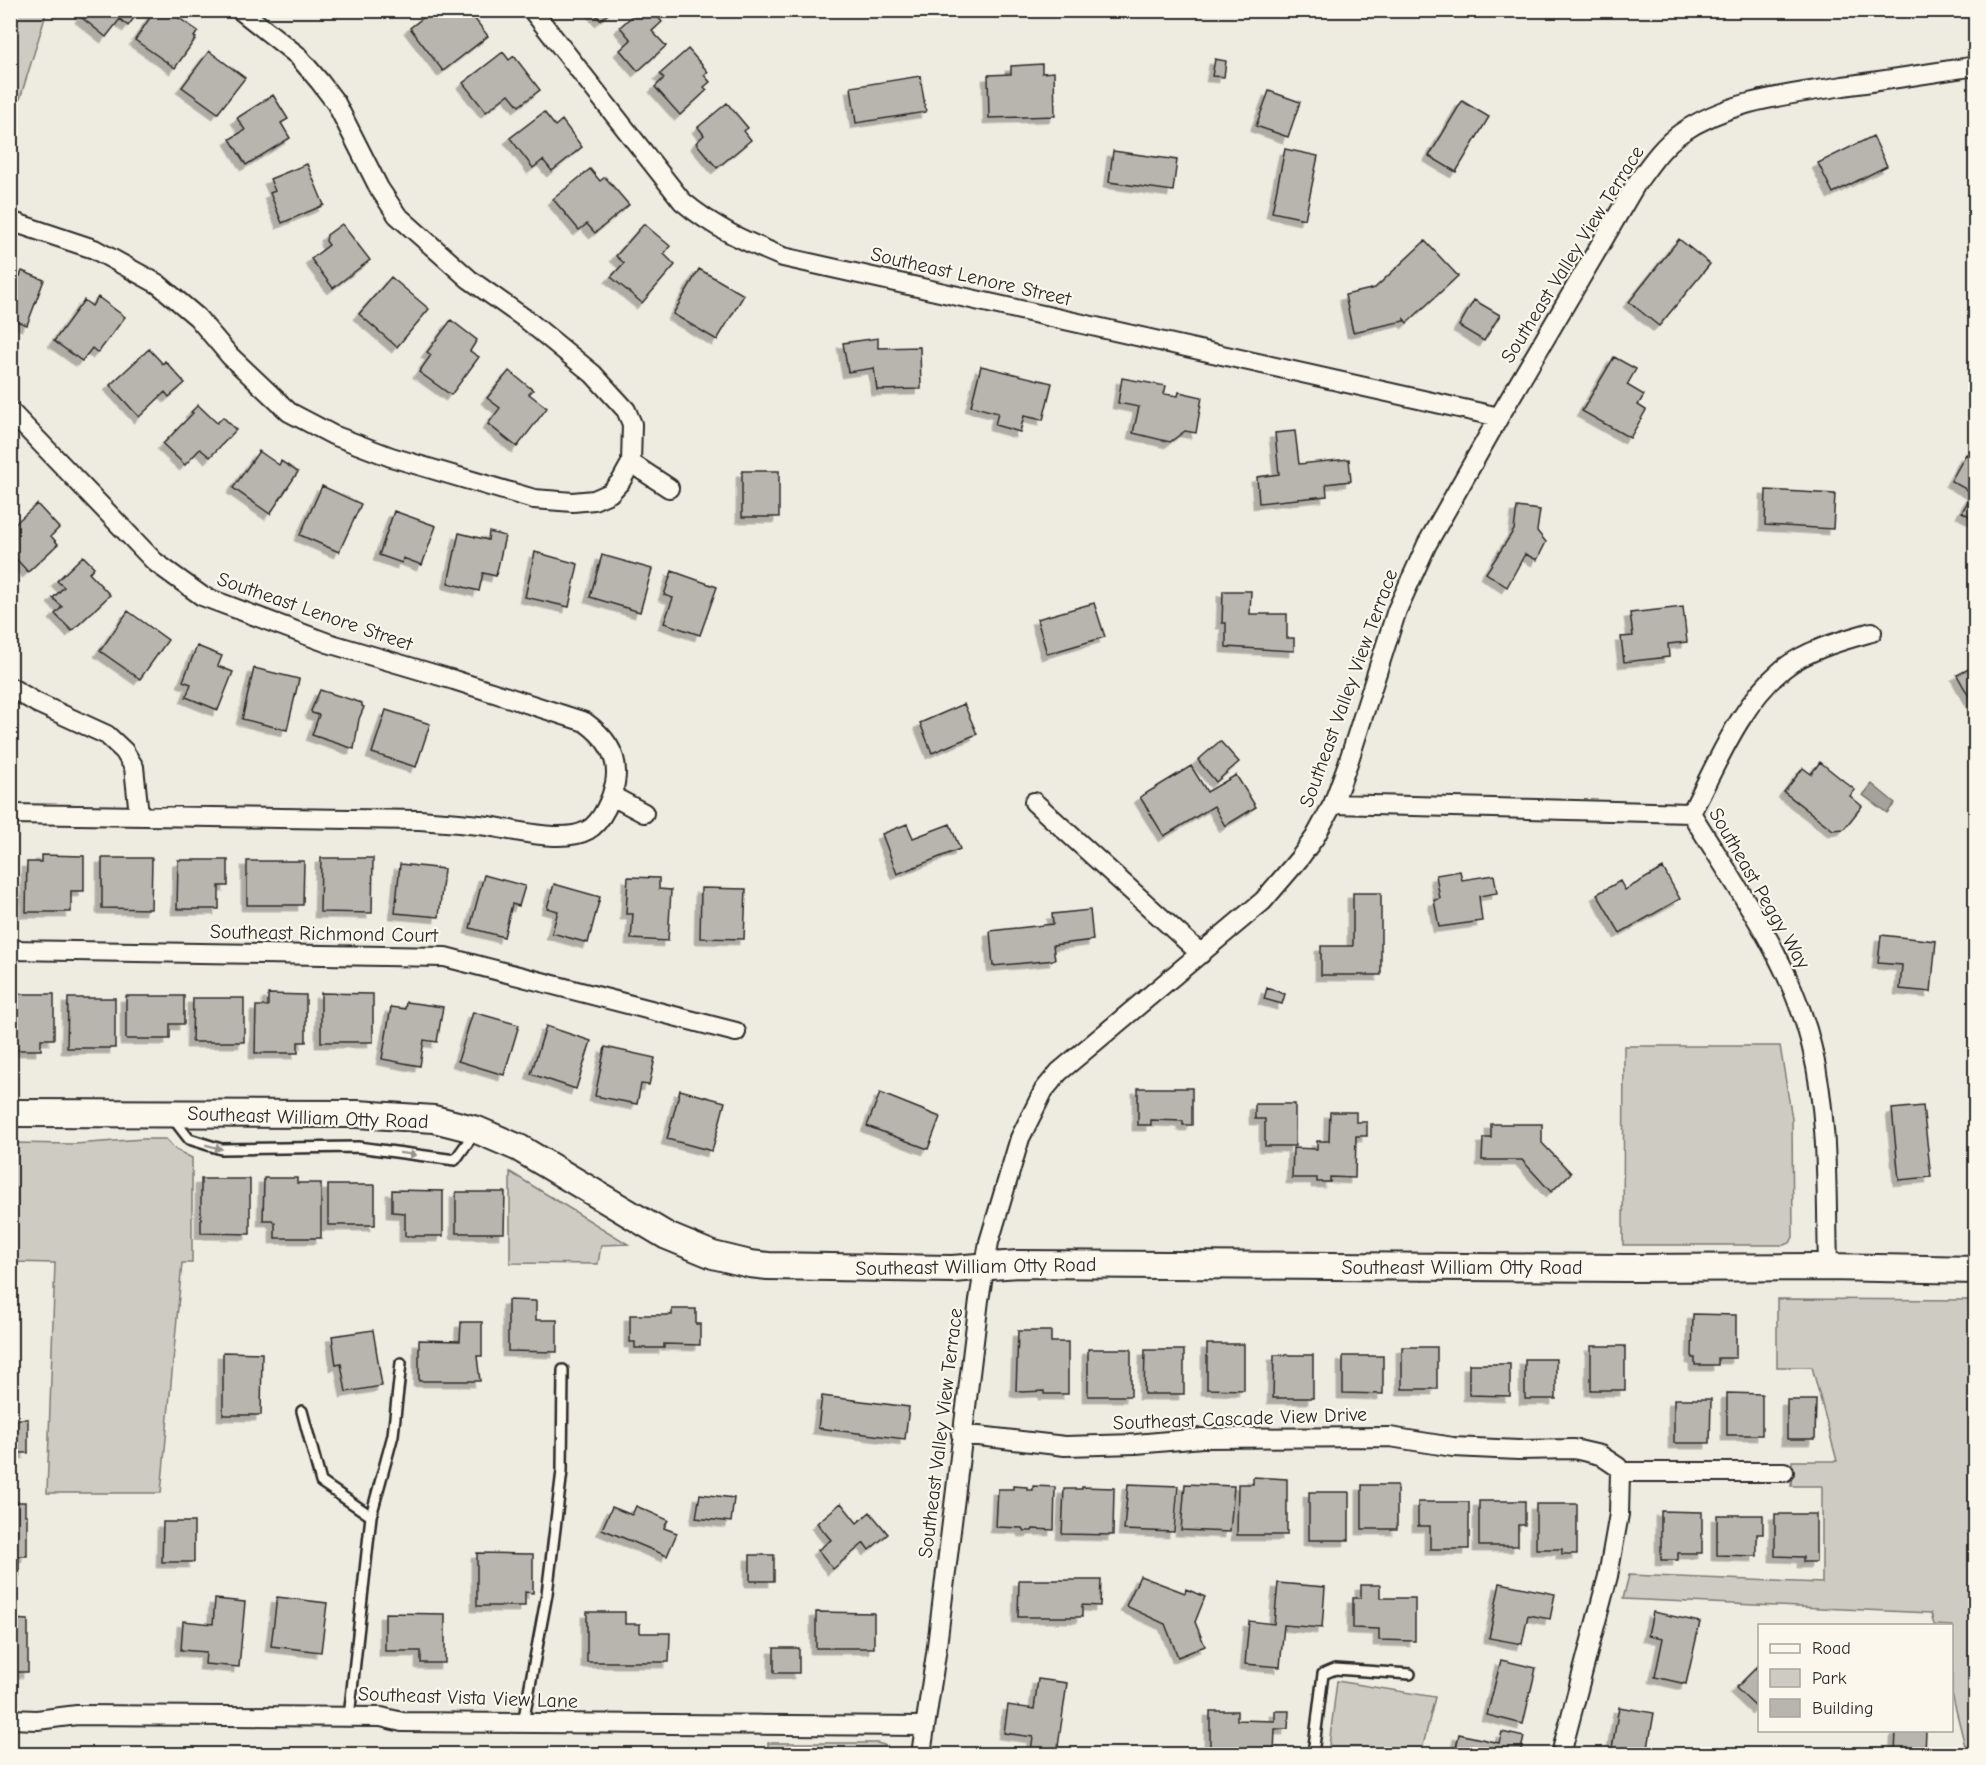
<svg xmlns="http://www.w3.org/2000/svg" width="1986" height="1765" viewBox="0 0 1986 1765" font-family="'Comic Neue',sans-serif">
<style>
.green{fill:#cecbc2;stroke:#7c7b76;stroke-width:1.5}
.water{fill:#a4a29a;stroke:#74726e;stroke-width:1.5}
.building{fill:#b8b5ae;stroke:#2b2b2b;stroke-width:1.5;filter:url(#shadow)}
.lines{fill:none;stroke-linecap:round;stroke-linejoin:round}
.lane-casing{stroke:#2b2b2b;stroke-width:14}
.street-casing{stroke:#2b2b2b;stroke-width:22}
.secondary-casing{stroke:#2b2b2b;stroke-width:30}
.lane{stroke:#fbf7ec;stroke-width:9}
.street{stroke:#fbf7ec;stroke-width:18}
.secondary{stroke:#fbf7ec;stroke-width:26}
.oneway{fill:#93918c}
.labels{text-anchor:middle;stroke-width:4.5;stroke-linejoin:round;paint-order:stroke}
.street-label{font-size:20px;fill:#2b2b2b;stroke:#fbf7ec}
</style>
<defs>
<filter id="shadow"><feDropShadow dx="-5.5" dy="5.5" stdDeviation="0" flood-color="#0004"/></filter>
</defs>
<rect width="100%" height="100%" fill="#eeebe0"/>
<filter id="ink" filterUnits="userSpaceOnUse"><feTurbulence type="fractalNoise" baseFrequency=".0167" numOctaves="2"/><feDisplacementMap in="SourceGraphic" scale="12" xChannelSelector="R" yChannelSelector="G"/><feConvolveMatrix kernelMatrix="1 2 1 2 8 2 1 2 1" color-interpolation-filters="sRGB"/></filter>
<g filter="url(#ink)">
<path class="green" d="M11,10L47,11L20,99L11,100Z
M1624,1046H1780L1792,1119L1793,1237L1790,1243L1784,1245H1623Z
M143,1139H166L176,1150L192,1158V1263H182L161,1493H47L55,1263L11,1262V1143L75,1144Z
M510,1172L628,1244L601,1245L598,1264L510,1263Z
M1777,1299L1975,1300V1754H1967L1952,1694V1626L1934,1625L1931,1613L1623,1599L1629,1575L1822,1583V1486H1791L1792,1461H1837L1812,1367H1777Z
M1337,1681L1435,1697L1421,1754H1328Z
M768,1743H877L884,1745L894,1754H768Z"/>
<path class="water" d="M1872,784L1895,803L1887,813L1863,795Z"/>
<path class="building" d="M86,10H140L128,26L120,19L106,37L81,17Z
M155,10H167L198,31L194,37L196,38L175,68L135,40Z
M433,10H468L488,36L443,71L410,28Z
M592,10H613L600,20Z
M639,10H653L662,22L652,31L666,46L638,71L620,50L631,40L620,27Z
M688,49L708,72L704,75L710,82L704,87L707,90L680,115L655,87L664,78L660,74Z
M209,51L245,78L218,113L182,87Z
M503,52L509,60L514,56L540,90L519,106L509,94L486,112L463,83Z
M1215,59L1226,61L1224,77L1212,76Z
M1042,64V73L1054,72L1055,116L989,118L988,75L1011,74V66Z
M920,76L926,112L856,123L851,87Z
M1269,91L1300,102L1288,137L1256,126Z
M273,95L288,119L281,123L290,138L246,165L230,139L245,130L237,118Z
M1462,101L1489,117L1456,172L1429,156Z
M727,103L748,128L744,131L751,140L717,168L696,143L704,135L698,127Z
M544,112L555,126L562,120L582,147L552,171L543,160L533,168L510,138Z
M1873,136L1887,166L1833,193L1818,163Z
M1285,149L1318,156L1305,219L1272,212Z
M1113,151L1177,160L1173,191L1109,182Z
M307,164L324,205L282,223L270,193L275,191L270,179Z
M590,169L600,181L605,177L629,205L595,233L587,224L579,230L553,199Z
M342,224L370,260L333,288L311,259L329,245L326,241L327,235Z
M644,224L670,246L664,254L675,265L642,303L611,277L624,263L616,256Z
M1679,239L1710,264L1659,326L1629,302Z
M1425,241L1458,276L1407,323L1404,319V321L1353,332L1345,295L1375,288Z
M699,269L744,295L717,340L673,314Z
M22,271L44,280L27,325L10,319V272L20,276Z
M391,277L429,309L397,347L359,314Z
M98,297L125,317L98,353L92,348L82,361L54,341L84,300L92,306Z
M1474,300L1500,315L1484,341L1459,326Z
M451,320L477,340L470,351L479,357L451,395L419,372L431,355L427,352Z
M878,338V348L920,347L921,389L877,390L874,368L848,372L843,343Z
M149,349L163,364L165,361L185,383L169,397L165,392L139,417L110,385Z
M1614,357L1636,369L1627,385L1644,395L1638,405L1646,410L1630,438L1582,411Z
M981,366L1052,383L1043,420L1024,416L1020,432L995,425L998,413L971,406Z
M509,371L533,390L529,394L547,408L517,447L488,424L500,408L487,398Z
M1122,378L1166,386L1164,394L1178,396L1179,392L1202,397L1196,433L1185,431L1170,442L1133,433L1139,407L1118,403Z
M198,405L217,423L223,417L236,430L210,457L200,449L185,465L163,444L193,413L191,412Z
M1295,431L1299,464L1349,459L1351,481L1326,484L1327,496L1259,503L1257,477L1279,474L1275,433Z
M259,451L279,465L281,461L298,472L270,514L233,488Z
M1966,454L1976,460V520L1962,512L1973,493L1951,481Z
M742,471H779V517H742Z
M322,486L361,504L339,552L300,535Z
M1766,490L1835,494L1833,529L1765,525Z
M37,504L59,528L51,536L58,544L28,572L10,552V539L15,535L10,528Z
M1517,507L1540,510L1537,531L1546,542L1537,560L1525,554L1507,587L1486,573L1514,530Z
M394,511L436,526L422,565L403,558L402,563L379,555Z
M489,532L505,536L496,576L483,573L479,591L448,583L459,533L488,540Z
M535,552L578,564L569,607L525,597Z
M602,555L652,569L640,612L590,597Z
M83,556L94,567L89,573L110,595L72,631L55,614L62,607L53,598L64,587L57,581Z
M672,571L717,587L700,635L664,623L673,598L664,595Z
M1223,591H1251L1250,614H1287V638H1294V651L1226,647V623H1222Z
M1094,603L1105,637L1047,654L1037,619Z
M1683,607L1687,642L1668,644L1669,657L1624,662L1621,637L1633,636L1630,613Z
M128,611L168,640L140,679L100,651Z
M197,646L222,656L218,666L233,672L218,710L186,697L191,684L183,681Z
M1976,665V709L1957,675Z
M254,668L299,679L287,730L242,719Z
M320,690L362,703V706L364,707L359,719L354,749L312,735L319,715L312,713L311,711Z
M964,704L977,734L932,753L920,723Z
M386,710L430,724L416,767L372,753Z
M1220,741L1239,762L1216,782L1198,760Z
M1820,762L1855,790L1850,796L1862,806L1844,829L1833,830L1784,792L1803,768L1811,774Z
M1191,766L1207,792L1236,775L1256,807L1225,826L1214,806L1164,836L1140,797Z
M907,824L913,838L950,824L960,849L897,874L882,834Z
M41,855L84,856V891H71V912H26L27,862H41Z
M102,858H152L151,909L102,908Z
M321,858H373L372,913L320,912Z
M178,860H228V886H219V909H177Z
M247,861H304L303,905H247Z
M400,864L444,869L439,917L395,913Z
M1663,868L1680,899L1620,933L1597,894L1620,881L1625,890Z
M1460,871L1462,880L1494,875L1497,893L1479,896L1482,921L1439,927L1434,900L1440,899L1436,875Z
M484,875L525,886L519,906L512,904L504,937L470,928Z
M628,877L659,878V889L671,890L668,941L631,939L633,914H626Z
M554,884L600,897L588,943L552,933L558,911L547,908Z
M701,888L746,889L744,939L700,938Z
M1353,893H1381V975H1321V946H1353Z
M1090,910L1093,940L1053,945L1055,960L993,966L990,931L1053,924L1052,914Z
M1881,935L1936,941L1931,992L1900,989L1902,965L1878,963Z
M1267,988L1285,994L1282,1004L1264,999Z
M321,993L373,994V1042H321Z
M15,994H54V1039H41V1050H10V1005H14Z
M268,994L306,995V1042H298V1053H255L256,1006H268Z
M126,996H184V1024H170V1039H126Z
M68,998H115V1048H67Z
M193,998H244V1042H192Z
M406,1002L443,1007L437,1042L424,1040L420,1066L382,1059L391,1007L405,1009Z
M473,1012L519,1025L504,1075L458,1061Z
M546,1026L591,1041L576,1089L531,1074Z
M605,1047L655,1058L649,1085L641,1084L637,1104L595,1096Z
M1138,1088H1192V1125H1183V1121L1151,1120V1125H1138Z
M680,1090L725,1102L712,1151L667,1139Z
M880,1093L940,1117L928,1149L867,1126Z
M1255,1104H1295V1146H1265V1119H1255Z
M1923,1106L1931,1177L1899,1180L1892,1109Z
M1330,1112H1356V1122H1367V1136H1356L1355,1178L1330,1177V1182H1317V1178H1292L1293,1148L1317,1149V1141H1329Z
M1491,1124H1542V1143L1571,1173L1551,1192L1522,1160H1482L1483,1138H1491Z
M264,1178H297V1183H321V1238H275V1223L272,1220H263Z
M201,1179H250V1234L201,1233Z
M328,1185H375V1225H328Z
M392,1190L443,1191V1236H405V1213L392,1212Z
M456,1192H505L504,1233H456Z
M508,1300L536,1301V1320H557V1352L508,1351Z
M672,1309H696V1324H700V1345L664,1344V1348H635V1342H630V1315H672Z
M1693,1314L1736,1315V1358H1718V1365H1695V1358H1692Z
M461,1322H482V1356H477L480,1381H419V1340L460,1341Z
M373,1330L382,1386L346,1392L341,1364L336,1365L332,1336Z
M1018,1331H1051V1342H1068V1394H1044V1391L1022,1392L1016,1391Z
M1207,1344H1244V1390L1207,1389Z
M1591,1346H1625V1390H1591Z
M1402,1347H1437V1389H1402Z
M1088,1349H1131V1396H1088Z
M1145,1350H1184V1394H1144Z
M223,1352L262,1353L261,1415H223Z
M1274,1355H1313V1398H1273Z
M1343,1356H1383V1394L1343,1393Z
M1525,1359H1556V1399H1525Z
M1469,1364H1510V1396L1469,1395Z
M1727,1393L1762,1394V1435H1727Z
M822,1396L909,1407L905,1439L818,1428Z
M1674,1399H1711L1710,1443H1674Z
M1787,1400H1816L1815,1439H1787Z
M10,1419H28V1453H10Z
M1253,1477L1287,1479V1535H1237L1238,1484H1253Z
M1128,1484L1178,1486L1174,1532L1124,1530Z
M1185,1484L1234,1486L1230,1532L1181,1530Z
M1362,1485H1397V1529H1362Z
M1013,1486L1027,1487V1490H1033V1486L1055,1487L1054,1530L1033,1529L1032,1531H1024L1022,1528L996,1527L998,1489H1013Z
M1082,1487L1114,1488L1113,1535L1062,1534L1064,1489H1082Z
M1309,1492H1349V1540H1309Z
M700,1494L734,1498L731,1522L696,1518Z
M1479,1501H1525V1525H1518V1546H1479Z
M10,1502H25V1515H27V1556H19V1576H10Z
M1418,1502H1469V1549H1430V1526H1418Z
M841,1503L857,1523L870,1512L888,1534L869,1550L864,1543L833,1569L818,1550L831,1540L817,1523Z
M1536,1504H1577V1554H1562V1549H1536Z
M636,1506L668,1520L664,1528L677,1533L667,1556L602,1529L612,1507L632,1515Z
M1661,1511L1702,1512V1553H1678V1560H1661Z
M1775,1514H1816V1562H1803V1557L1775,1556Z
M1717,1515H1763V1534H1757V1556L1717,1555Z
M163,1522H194V1562H162Z
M477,1553L533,1554V1593L525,1592V1606H477Z
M750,1555H774V1581H750Z
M1140,1576L1185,1593L1186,1589L1205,1597L1195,1622L1205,1646L1178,1657L1165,1624L1126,1606Z
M1019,1580H1101L1100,1606L1082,1605V1617H1018Z
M1278,1583L1325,1587L1322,1628L1284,1625L1280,1667L1245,1664L1249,1621L1274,1624Z
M1500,1583L1555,1594L1550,1619L1528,1615L1522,1644L1489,1638Z
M1361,1585H1380V1598H1415V1641L1379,1640V1629L1353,1628V1598H1361Z
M277,1597L327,1603L321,1652L271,1646Z
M215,1599L245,1602L239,1667L205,1664L206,1652L181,1650L183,1621L213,1624Z
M587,1612H625V1624H640V1633H670L669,1662H587Z
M816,1612L874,1613V1648H816Z
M1653,1612L1700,1622L1686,1684L1655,1677L1663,1638L1648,1635Z
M385,1613L445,1614V1663H421V1651H385Z
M10,1619L28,1620V1672H10Z
M774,1648H799V1673H774Z
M1501,1660L1536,1668L1523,1724L1487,1715Z
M1760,1664V1705L1757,1708L1736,1688Z
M1038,1679L1067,1683L1057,1754L1031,1751L1033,1737L1004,1733L1008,1705L1034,1709Z
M1619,1707L1654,1713L1647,1754H1611Z
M1210,1711H1237V1720L1275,1721V1711H1289L1288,1729H1275L1274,1754L1236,1753V1748H1210Z
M1896,1730H1926L1925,1754H1895Z
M1502,1732L1524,1737L1520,1754L1455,1753L1459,1734L1499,1743Z"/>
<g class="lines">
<g class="lane-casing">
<path id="lane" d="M172,1117L189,1139L221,1149L358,1147L455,1160L476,1131
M302,1411L321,1482L371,1516L349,1717
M371,1516L393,1435L401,1363
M523,1723L547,1594L562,1471L563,1370
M1313,1754L1323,1674L1335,1669L1410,1674"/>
</g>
<g class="street-casing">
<path id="street" d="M532,10L682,201C714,228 744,241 783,257L1499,417
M10,221L94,249L158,284L197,317L230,356L289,412L333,435L391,457L534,499L573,502L594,500L610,493L621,481L631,463L632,424L626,410L593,374L527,320L469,279L397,215L379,188L336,103L320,82L297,55L240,10
M10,411L155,562L202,596L328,643L454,680L585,722C606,737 620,757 615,783C612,798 602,822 588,830C563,844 515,830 488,826C465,823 442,822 419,820L10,814
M631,463L669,488
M10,687L37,703L107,735L124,751L134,767L139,815
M612,796L644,813
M1034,802L1201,954
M1333,804L1691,813C1736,887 1792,962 1812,1048C1829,1119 1826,1194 1828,1267
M1691,813C1717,764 1739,706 1783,669C1806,650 1844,640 1872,632
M10,950L445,957L736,1032
M961,1434L1065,1446L1136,1444L1202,1438L1390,1437L1453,1447L1518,1450L1574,1449L1600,1455L1618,1467L1620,1472
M1620,1472H1784
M10,1719L37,1720L77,1715L381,1717L402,1722L924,1726
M921,1754L936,1654L979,1300L989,1242L1020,1138L1044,1090L1059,1072L1263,901L1299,859L1315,837L1333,804L1348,763L1397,610L1427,544L1499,417L1636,184C1649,166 1662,146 1681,133C1729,100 1788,95 1843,86C1887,80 1931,73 1976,66
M1561,1754L1608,1576L1619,1514L1620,1472"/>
</g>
<g class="secondary-casing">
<path id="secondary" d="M10,1113L357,1114L434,1119L477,1130L519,1148L667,1236L713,1255L750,1264L768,1266L952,1269L1018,1264L1627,1268L1828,1267L1976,1270"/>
</g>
<use href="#lane" class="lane"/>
<use href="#street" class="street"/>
<use href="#secondary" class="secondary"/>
</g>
<defs><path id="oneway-solid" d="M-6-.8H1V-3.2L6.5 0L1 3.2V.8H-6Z" transform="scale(1.5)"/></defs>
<g class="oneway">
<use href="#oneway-solid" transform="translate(214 1147) rotate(15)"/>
<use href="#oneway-solid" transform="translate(408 1154) rotate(7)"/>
</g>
</g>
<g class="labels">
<g class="street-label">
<text transform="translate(1572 254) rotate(-58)" y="7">Southeast Valley View Terrace</text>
<text transform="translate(971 276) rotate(13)" y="7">Southeast Lenore Street</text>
<text transform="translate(315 611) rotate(19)" y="7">Southeast Lenore Street</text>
<text transform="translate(1348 688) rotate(-70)" y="7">Southeast Valley View Terrace</text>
<text transform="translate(1760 888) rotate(60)" y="7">Southeast Peggy Way</text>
<text transform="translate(324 933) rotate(1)" y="7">Southeast Richmond Court</text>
<text transform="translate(308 1117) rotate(2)" y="7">Southeast William Otty Road</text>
<text transform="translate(976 1266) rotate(-1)" y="7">Southeast William Otty Road</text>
<text x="1462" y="1274">Southeast William Otty Road</text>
<text transform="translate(1240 1418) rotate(-2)" y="7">Southeast Cascade View Drive</text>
<text transform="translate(940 1433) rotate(-83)" y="7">Southeast Valley View Terrace</text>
<text transform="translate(468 1697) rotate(2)" y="7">Southeast Vista View Lane</text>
</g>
</g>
<rect width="1986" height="1765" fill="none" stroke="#fbf7ec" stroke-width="36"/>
<rect x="18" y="18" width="1950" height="1729" fill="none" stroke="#2b2b2b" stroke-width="2" filter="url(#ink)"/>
<rect x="1758" y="1624" width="195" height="108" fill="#fbf7ec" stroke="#a8a59f" stroke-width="1.5"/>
<rect x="1770" y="1644" width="30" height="9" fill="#fbf7ec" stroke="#a8a59f" stroke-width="1.5"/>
<text x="1812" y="1654" font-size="18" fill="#2b2b2b">Road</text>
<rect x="1770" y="1669" width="30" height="18" fill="#cecbc2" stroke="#a8a59f" stroke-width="1.5"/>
<text x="1812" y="1684" font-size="18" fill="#2b2b2b">Park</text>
<rect x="1770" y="1699" width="30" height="18" fill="#b8b5ae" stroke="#a8a59f" stroke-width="1.5"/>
<text x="1812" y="1714" font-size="18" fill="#2b2b2b">Building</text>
</svg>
